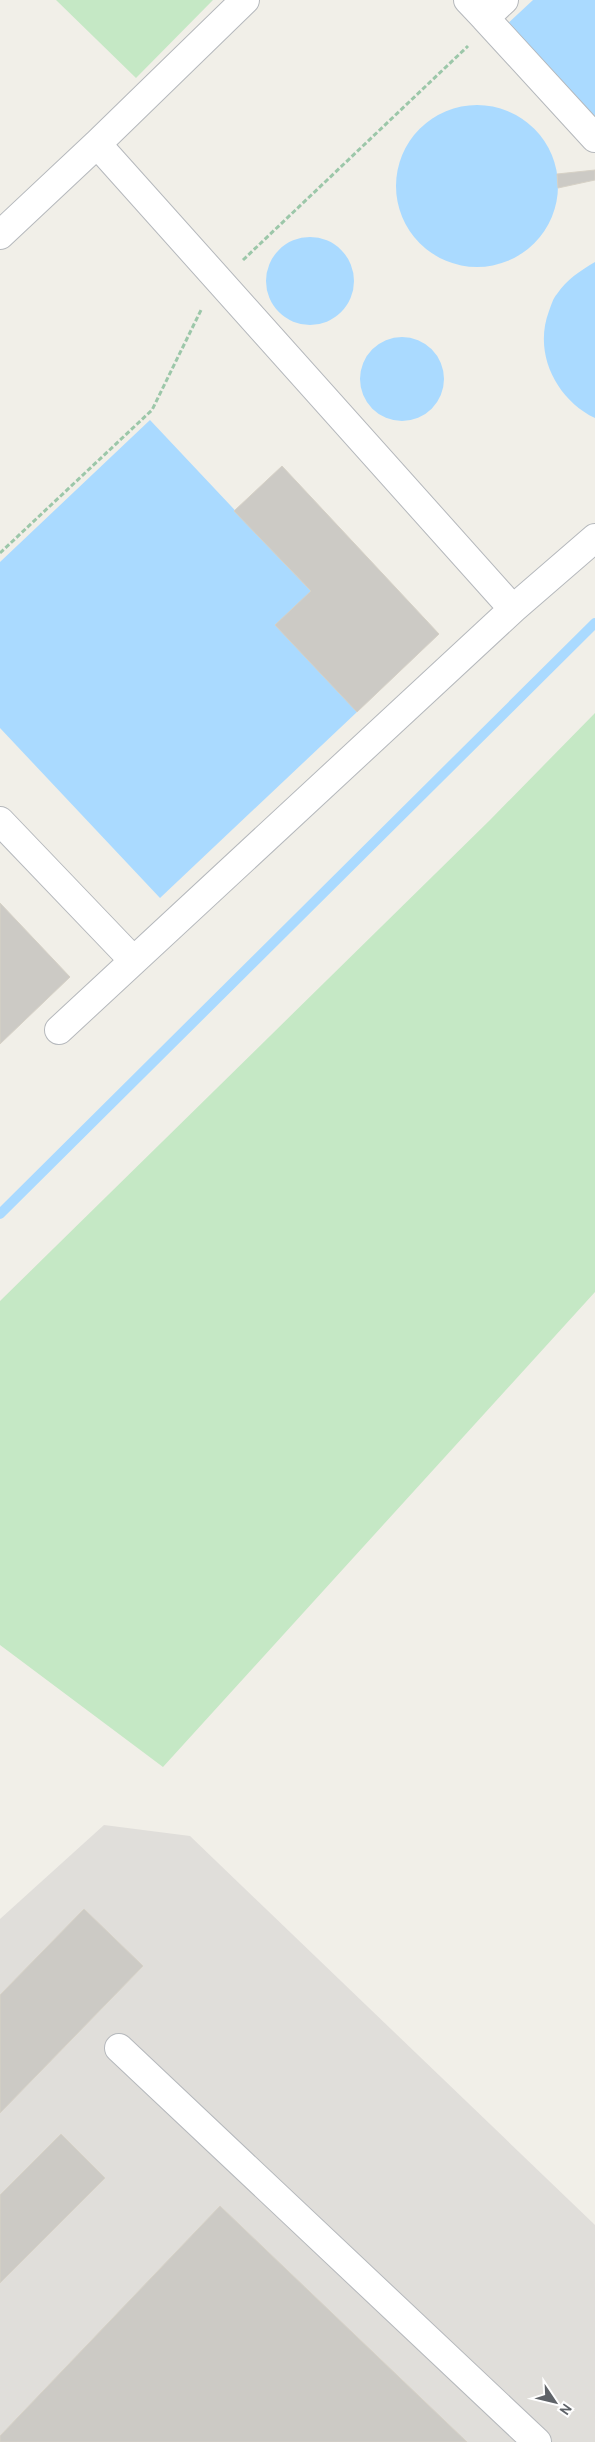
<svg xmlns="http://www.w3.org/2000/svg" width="595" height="2442" viewBox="0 0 595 2442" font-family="Cabin,sans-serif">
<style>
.industrial{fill:#e0deda}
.green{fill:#c5e8c5}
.water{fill:#aadaff}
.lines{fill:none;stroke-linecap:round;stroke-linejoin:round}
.stream{stroke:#aadaff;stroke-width:10}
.building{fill:#cccac5;stroke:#d6d1c6}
.minor-casing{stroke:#b5b8bc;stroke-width:30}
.path{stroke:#9cc7a9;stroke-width:3;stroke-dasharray:5 2.5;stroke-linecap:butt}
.minor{stroke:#fff;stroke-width:28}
</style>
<rect width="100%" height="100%" fill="#f1efe8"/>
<path class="industrial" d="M104,1825L190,1836L595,2225V2442H0V1919Z"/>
<path class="green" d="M56,0H213L136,78Z
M595,713V1292L163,1767L0,1645V1301L490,820Z"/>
<path class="water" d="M533,0H595V120L506,25Z
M396 186a81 81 0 1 1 162 0a81 81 0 1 1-162 0Z
M266 281a44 44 0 1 1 88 0a44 44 0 1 1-88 0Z
M595,262V418C556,399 533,353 549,311C551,306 553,298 557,294C567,279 580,271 595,262Z
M360 379a42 42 0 1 1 84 0a42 42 0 1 1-84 0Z
M150,420L311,591L357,712L160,898L0,728V562Z"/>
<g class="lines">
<path class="stream" d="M0,1214L595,623"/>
</g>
<path class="building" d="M595,170V180L558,188L557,174Z
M282,466L439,634L357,712L275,625L311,591L234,511Z
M0,903L70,977L0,1044Z
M84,1909L143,1966L0,2113V1995Z
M61,2134L105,2178L0,2283V2195Z
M220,2206L467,2442H0V2436Z"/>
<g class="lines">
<g class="minor-casing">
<path id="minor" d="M468,0L485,18L504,0
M485,18L595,138
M97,144L245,0
M0,235L97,144L513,609
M0,821L133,960
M59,1030L513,609L595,538
M119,2048L537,2442"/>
</g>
<path class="path" d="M243,260L468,46
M0,553L152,410L202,308"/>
<use href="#minor" class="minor"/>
</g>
<g transform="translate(555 2402) rotate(125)" stroke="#ffffff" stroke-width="4" paint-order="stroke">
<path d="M0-4L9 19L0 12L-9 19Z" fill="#5f6368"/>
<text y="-8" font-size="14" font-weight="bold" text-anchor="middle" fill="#5f6368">N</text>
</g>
</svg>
